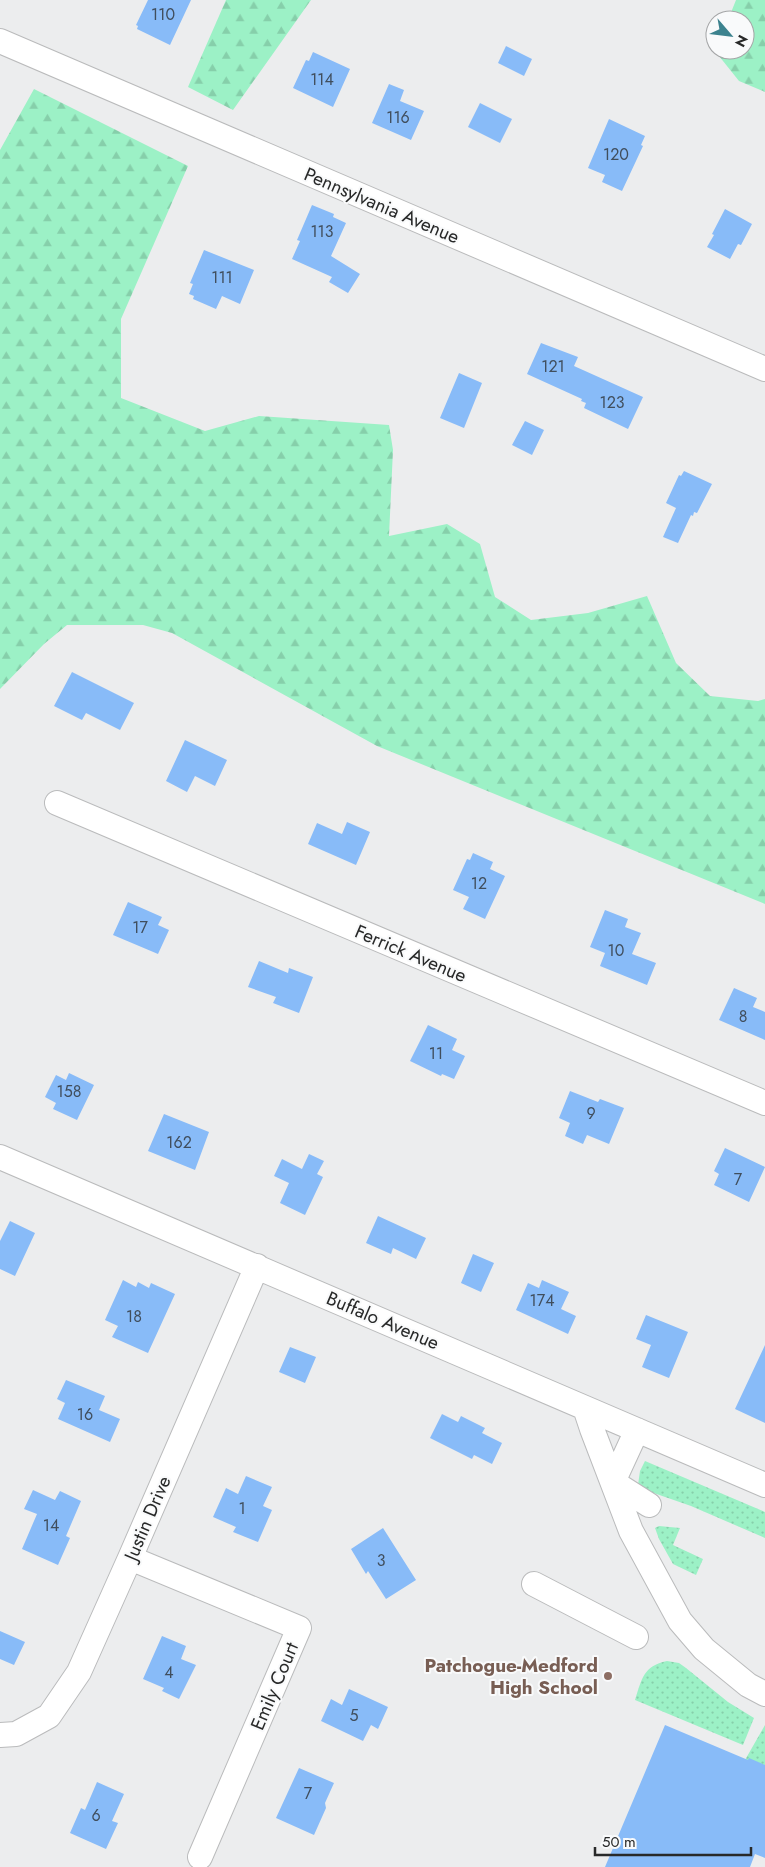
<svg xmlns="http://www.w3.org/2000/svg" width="765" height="1867" viewBox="0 0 765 1867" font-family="Jost,sans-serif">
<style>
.grass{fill:url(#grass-dots)}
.forest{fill:url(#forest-firs)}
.building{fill:#88bbf8}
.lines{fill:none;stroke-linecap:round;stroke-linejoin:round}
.minor-casing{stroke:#babbbc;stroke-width:26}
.minor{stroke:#fff;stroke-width:24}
.education-dot{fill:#8d6e63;stroke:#f9fafb;stroke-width:2}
.labels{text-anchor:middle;stroke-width:4;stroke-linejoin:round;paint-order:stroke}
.number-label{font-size:16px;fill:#404e5d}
.street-label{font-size:19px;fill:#282929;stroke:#f9fafb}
.education-label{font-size:19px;font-weight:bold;fill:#785e54;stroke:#f9fafb;text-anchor:end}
</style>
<defs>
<pattern id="grass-dots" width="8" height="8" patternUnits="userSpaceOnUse" patternTransform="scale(1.25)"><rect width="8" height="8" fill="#9cf1c6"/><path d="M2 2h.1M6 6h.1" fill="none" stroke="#86cfaa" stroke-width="1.8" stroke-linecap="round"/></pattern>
<pattern id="forest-firs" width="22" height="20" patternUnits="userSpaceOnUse" patternTransform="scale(1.25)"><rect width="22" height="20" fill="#9cf1c6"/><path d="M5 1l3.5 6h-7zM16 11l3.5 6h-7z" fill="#86cfaa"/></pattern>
</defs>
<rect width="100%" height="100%" fill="#ecedee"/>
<path class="grass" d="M645,1461L765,1512V1538L691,1506L645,1490L638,1485L640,1471Z
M659,1526L680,1528L673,1545L703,1559L696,1575L673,1564L659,1539L655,1528Z
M667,1661L679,1663L686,1668L728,1702L754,1718L743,1745L635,1700C642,1679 643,1666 667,1661Z
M765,1725V1769L745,1760Z"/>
<path class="forest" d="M226,0H311L233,110L188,87Z
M736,0H765V92L739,81L715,51L716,50H745V20H728Z
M34,89L188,166L121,319V398L205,431L259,416L389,425L393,450L389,536L447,524L480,544L495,597L531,620L588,613L647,596L676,663L710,696L758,701L765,699V904L377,746L172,633L143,625H67L44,644L0,689V150Z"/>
<path class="building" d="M148,0H191L170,45L137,29L138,26L136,25Z
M506,46L532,59L524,76L498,63Z
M313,52L350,69L333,107L293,88L306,60L309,61Z
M389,84L404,90L400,101L424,111L411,140L372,123Z
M480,103L512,119L500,143L468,127Z
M609,119L645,136L641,145L643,146L622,191L602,182L605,175L588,168Z
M312,205L334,214L333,217L346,223L331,256L360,274L348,293L329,282L332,277L292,259L300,241L297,240Z
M725,209L752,224L741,245L738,244L730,259L707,247L714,235L712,234Z
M204,250L254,270L240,304L222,296L216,309L193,299L194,296L189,294L193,284L190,283Z
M541,343L578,357L574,366L643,397L628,429L584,408L586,403L581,401L582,399L527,374Z
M459,373L482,383L464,428L440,418Z
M525,421L544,430L532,455L512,445Z
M684,471L712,484L697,513L694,512L693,516L691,515L678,543L663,537L676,508L666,503L679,475L681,476Z
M72,672L134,703L120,730L86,713L82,720L54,706Z
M185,740L227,760L215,786L195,776L187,792L166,781Z
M347,822L370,832L356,865L308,844L317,823L342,834Z
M473,853L493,862L490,869L505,876L485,919L463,909L469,897L453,890L467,859L470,860Z
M128,902L162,917L158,925L169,930L158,954L113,935Z
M605,910L628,919L625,927L641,933L632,954L656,963L647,985L600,966L605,953L590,947Z
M259,961L288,973L289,968L313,977L299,1013L273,1003L276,997L248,987Z
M734,988L757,998L753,1007L765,1012V1040L719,1020Z
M428,1025L457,1039L452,1050L465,1056L454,1079L442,1074L441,1076L410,1061Z
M69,1073L94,1085L77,1120L53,1109L56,1103L45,1097L56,1075L66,1080Z
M570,1091L598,1102L600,1099L624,1108L609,1144L587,1135L583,1144L565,1136L570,1123L559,1118Z
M164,1114L209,1132L195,1170L148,1151Z
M725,1148L765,1167L749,1202L714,1185L719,1174L714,1171Z
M309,1154L324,1161L317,1174L323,1177L305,1215L280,1203L289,1183L274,1176L282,1159L302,1169Z
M378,1216L426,1238L416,1259L393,1248L391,1254L366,1243Z
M10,1221L35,1233L15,1276L0,1269V1241Z
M473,1254L494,1263L481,1292L461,1283Z
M123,1280L136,1287L138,1282L149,1288L151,1283L175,1294L148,1353L112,1337L118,1326L105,1320Z
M542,1280L569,1292L561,1309L576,1316L568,1334L516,1310L528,1283L539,1288Z
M646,1315L688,1332L669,1378L642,1367L651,1345L636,1339Z
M765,1345V1423L735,1409Z
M290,1347L316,1357L305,1383L279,1372Z
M66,1380L105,1396L99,1410L120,1419L110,1442L58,1419L65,1403L57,1399Z
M442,1414L458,1422L461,1416L485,1428L482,1433L502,1443L492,1464L474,1455L472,1459L430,1438Z
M246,1476L272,1487L263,1506L272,1510L258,1542L233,1532L236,1527L213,1517L226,1488L238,1494Z
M33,1490L55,1500L60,1491L81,1501L66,1536L70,1538L58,1565L22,1549L37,1514L24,1509Z
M383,1528L416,1580L386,1599L368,1571L366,1574L351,1549Z
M0,1631L25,1642L14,1665L0,1659Z
M162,1636L186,1646L181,1659L196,1665L179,1699L162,1691L164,1688L143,1679Z
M349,1689L388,1707L378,1729L371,1725L363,1741L321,1721L331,1699L342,1705Z
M665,1725L748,1760L749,1758L765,1765V1858L755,1854L750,1867H605Z
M299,1768L334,1783L325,1803L326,1808L314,1835L276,1818Z
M97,1782L124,1794L112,1821L118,1823L106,1849L70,1833L81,1808L85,1810Z"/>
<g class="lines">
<g class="minor-casing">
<path id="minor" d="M0,41L765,369
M57,803L765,1103
M0,1157L765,1485
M585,1408L592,1429L631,1531L680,1621L704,1649L748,1685L765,1694
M637,1430L613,1482L649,1505
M130,1558L299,1628L200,1857
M534,1584L636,1637
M0,1735L16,1734L49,1716L79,1672L130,1558L257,1266"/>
</g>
<use href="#minor" class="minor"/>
</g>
<circle class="education-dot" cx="608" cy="1676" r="5"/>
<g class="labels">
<g class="number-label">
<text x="163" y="20">110</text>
<text x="322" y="85">114</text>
<text x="398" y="123">116</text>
<text x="616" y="160">120</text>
<text x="322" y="237">113</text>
<text x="222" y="283">111</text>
<text x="553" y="372">121</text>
<text x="612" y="408">123</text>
<text x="479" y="889">12</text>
<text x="140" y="933">17</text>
<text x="616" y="956">10</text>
<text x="743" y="1022">8</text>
<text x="436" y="1059">11</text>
<text x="69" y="1097">158</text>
<text x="591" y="1119">9</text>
<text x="179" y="1148">162</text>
<text x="738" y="1185">7</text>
<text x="542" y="1306">174</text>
<text x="134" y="1322">18</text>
<text x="85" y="1420">16</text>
<text x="242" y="1514">1</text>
<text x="51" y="1531">14</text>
<text x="381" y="1566">3</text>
<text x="169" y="1678">4</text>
<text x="354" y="1721">5</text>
<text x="308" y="1799">7</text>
<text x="96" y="1821">6</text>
</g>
<g class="street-label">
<text transform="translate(382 205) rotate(23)" y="7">Pennsylvania Avenue</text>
<text transform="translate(411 953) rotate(23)" y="7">Ferrick Avenue</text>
<text transform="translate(383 1320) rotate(23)" y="7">Buffalo Avenue</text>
<text transform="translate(147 1518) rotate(-67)" y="7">Justin Drive</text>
<text transform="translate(274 1686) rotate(-67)" y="7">Emily Court</text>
</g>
<g class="education-label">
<text x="598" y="1672">Patchogue-Medford<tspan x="598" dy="22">High School</tspan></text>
</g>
</g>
<g transform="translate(730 35) rotate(118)"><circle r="24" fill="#f9fafb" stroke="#a5a6a7"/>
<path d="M0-4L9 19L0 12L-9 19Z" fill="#3c828e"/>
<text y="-8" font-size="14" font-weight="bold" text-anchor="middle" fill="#282929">N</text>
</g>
<path d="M595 1847v8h156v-8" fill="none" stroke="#282929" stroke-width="2.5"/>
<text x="602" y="1847" font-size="15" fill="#282929" stroke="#f9fafb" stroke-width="4" paint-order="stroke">50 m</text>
</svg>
